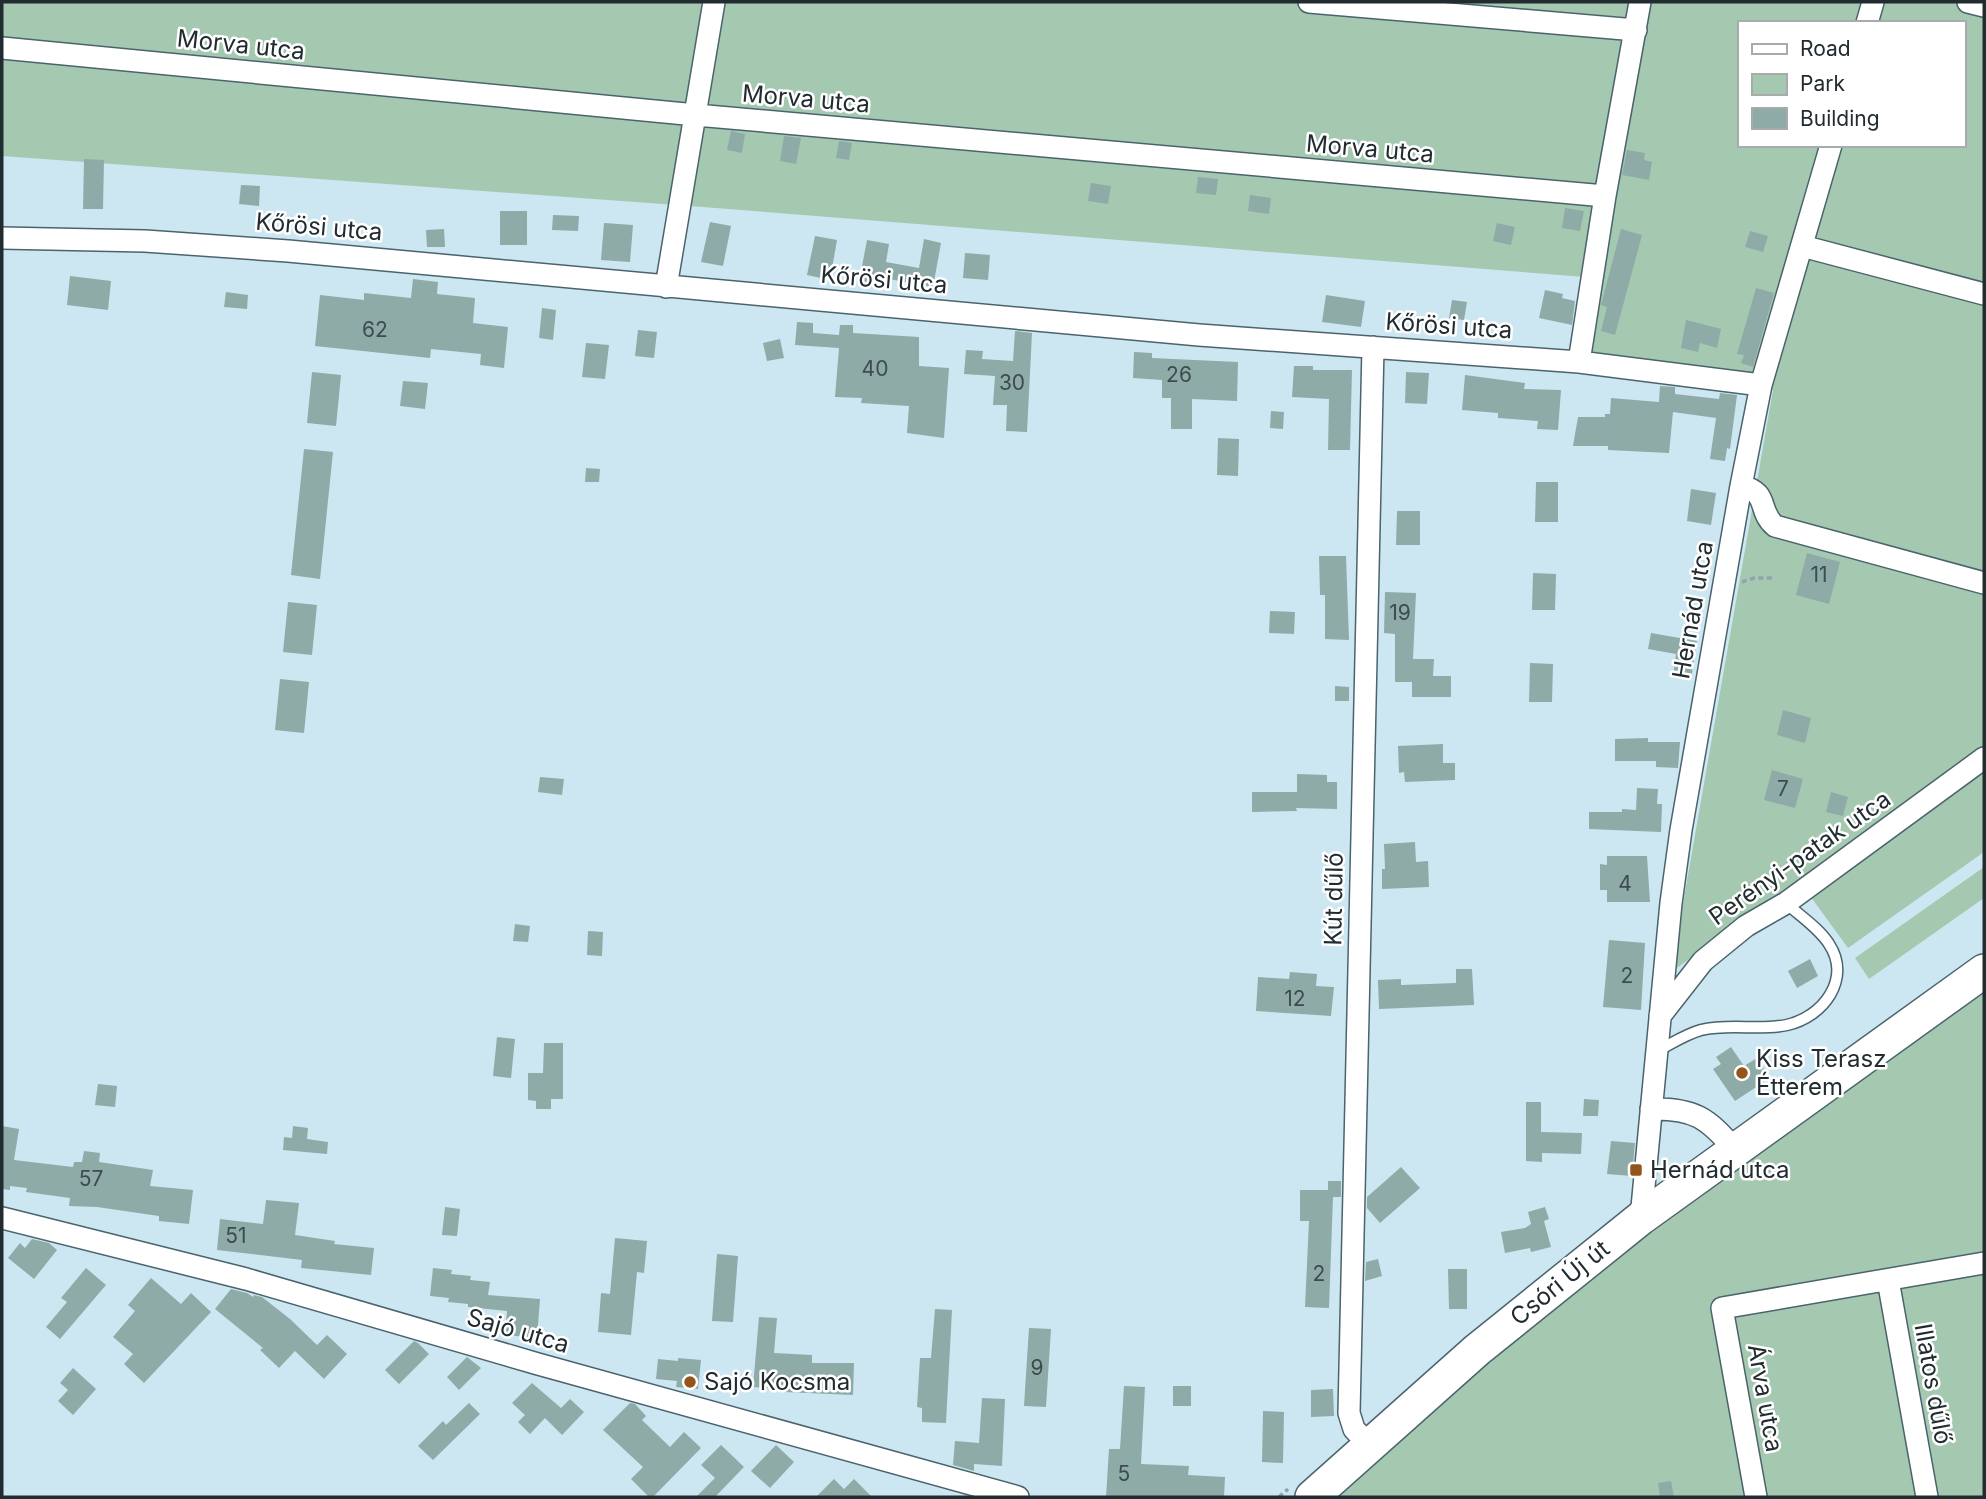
<svg xmlns="http://www.w3.org/2000/svg" width="1986" height="1499" viewBox="0 0 1986 1499" font-family="Inter,sans-serif">
<style>
.green{fill:#a5c8b1;fill-rule:evenodd}
.building{fill:#8eaba8}
.lines{fill:none;stroke-linecap:round;stroke-linejoin:round}
.service-casing{stroke:#4b636c;stroke-width:13}
.minor-casing{stroke:#4b636c;stroke-width:24}
.primary-casing{stroke:#4b636c;stroke-width:36}
.path{stroke:#8fa4ad;stroke-width:3.5;stroke-dasharray:5 3.5;stroke-linecap:butt}
.service{stroke:#fff;stroke-width:10}
.minor{stroke:#fff;stroke-width:21}
.primary{stroke:#fff;stroke-width:33}
.poi-dot{fill:#93551b;stroke:#fff;stroke-width:2.5}
.labels{text-anchor:middle;stroke-width:5;stroke-linejoin:round;paint-order:stroke}
.number-label{font-size:21px;fill:#3d4c4e}
.street-label{font-size:24px;fill:#222c30;stroke:#fff}
.poi-label{font-size:24px;fill:#222c30;stroke:#fff;text-anchor:start}
</style>
<rect width="100%" height="100%" fill="#cce7f2"/>
<path class="green" d="M2,2H1984V852L1848,948L1800,882L1671,972L1773,390L1573,370L1585,277L690,206L2,156ZM1739,23H1963V145H1739Z
M1984,867V898L1869,979L1855,958Z
M1984,971V1497H1312L1339,1473Z"/>
<path class="building" d="M731,131L745,134L742,153L727,150Z
M784,136L801,138L796,164L780,161Z
M839,141L852,143L849,160L836,158Z
M1627,150L1645,153L1644,160L1652,162L1649,180L1622,175Z
M84,159L104,160L103,209H83Z
M1198,177L1218,179L1216,195L1196,193Z
M1091,183L1111,186L1108,204L1088,201Z
M241,185L260,186L259,206L239,204Z
M1250,195L1271,198L1269,214L1248,211Z
M1565,208L1584,211L1580,231L1562,228Z
M500,211H527V245H500Z
M553,215L579,216L578,231L552,230Z
M710,222L731,226L723,266L701,262Z
M604,223L633,225L630,262L601,260Z
M1497,223L1515,227L1511,245L1493,241Z
M444,229L445,247H427L426,230Z
M1621,229L1642,235L1615,335L1601,331L1607,307L1601,305Z
M1750,231L1768,236L1763,252L1745,247Z
M815,236L837,240L830,280L807,275Z
M924,239L941,243L933,287L883,278L881,286L859,282L867,240L889,244L886,262L919,268Z
M965,253L990,255L988,280L963,278Z
M70,276L111,281L108,310L67,305Z
M413,279L438,282L437,294L475,298L473,323L508,327L504,368L480,365L481,354L431,349L430,358L315,346L320,295L364,300V293L411,298Z
M1756,288L1774,293L1753,367L1741,363L1744,355L1737,354Z
M1545,290L1563,294L1562,298L1575,301L1572,325L1539,318Z
M226,292L248,295L247,309L224,307Z
M1326,295L1365,301L1361,327L1322,322Z
M1452,300L1467,302L1464,320L1449,318Z
M542,308L556,310L553,340L539,338Z
M1686,320L1721,329L1717,348L1700,343L1698,352L1681,348Z
M797,322L813,323V333L839,335L840,325H853V333L919,337V366L949,368L944,438L907,433L909,406L861,403L862,398L835,397L839,348L795,345Z
M638,330L657,332L654,358L635,356Z
M1015,331L1032,333L1027,432L1006,431L1007,405H993L995,376L964,374L966,350L983,351L982,359L1013,361Z
M780,339L784,358L767,361L763,343Z
M586,343L609,345L605,379L582,377Z
M1134,352L1152,353V358L1238,362L1237,401L1192,399V429H1171V398H1162V380L1133,378Z
M1294,366H1313V370H1352L1350,450H1328L1329,399L1292,397Z
M312,372L341,375L336,426L307,423Z
M1406,372L1429,373L1427,404L1405,403Z
M1465,375L1525,383L1524,389L1561,390L1558,430L1537,429L1538,421L1498,418V413L1462,410Z
M403,381L428,383L425,409L400,406Z
M1660,386L1675,387V394L1719,399L1720,393L1737,395L1730,449L1727,448L1725,461L1710,459L1716,418L1673,412L1669,453L1608,450V446H1573L1578,417H1605V414H1610L1611,398L1659,402Z
M1271,411L1284,412L1283,429L1270,428Z
M1218,438L1239,439L1238,476L1217,475Z
M304,449L333,452L320,579L291,575Z
M586,468L600,469L599,482H585Z
M1536,482H1558V522H1535Z
M1691,489L1716,493L1711,525L1687,521Z
M1397,511H1420V545H1396Z
M1807,553L1840,562L1829,604L1796,595Z
M1319,556H1346L1349,640L1325,639V595H1320Z
M1533,573L1556,574L1555,610H1532Z
M1385,592L1416,593L1413,659H1434L1433,676H1451V697H1412V682H1395V634L1384,633Z
M288,602L317,605L312,655L283,652Z
M1270,611L1295,612L1294,634L1269,633Z
M1651,633L1697,641L1691,679L1673,676L1676,654L1648,649Z
M1530,663L1553,664L1552,702H1529Z
M280,679L309,682L304,733L275,730Z
M1335,686L1349,687V701H1335Z
M1783,710L1811,718L1805,743L1777,735Z
M1648,738V742H1680L1678,768L1656,767V761H1615V739Z
M1443,744V763H1455V780L1405,782L1404,772L1399,773L1398,746Z
M1772,770L1803,779L1795,808L1764,800Z
M1297,774L1327,775V782H1337V809L1296,808L1297,811L1252,812V792H1297Z
M540,777L564,779L562,795L538,792Z
M1637,788L1658,789L1657,804H1662L1661,832L1589,829V812H1622V809L1636,810Z
M1831,792L1848,797L1843,816L1826,812Z
M1415,842L1416,862L1428,861L1429,887L1382,889V869H1385L1384,844Z
M1607,856H1647L1650,902H1607V890H1600V864L1607,865Z
M515,924L530,926L528,942L513,941Z
M588,931L603,932L602,956L587,955Z
M1609,940L1645,943L1641,1010L1603,1007Z
M1810,959L1818,976L1797,988L1788,971Z
M1456,969H1472L1474,1005L1379,1009L1378,980L1401,979V985L1456,983Z
M1290,972L1317,974L1316,986L1334,987L1331,1016L1256,1011L1258,977L1289,979Z
M497,1037L515,1039L511,1078L493,1076Z
M544,1043H563V1099H551V1109H536V1101L528,1100V1073H543Z
M1731,1047L1744,1066L1757,1058L1770,1078L1735,1101L1713,1069L1721,1064L1716,1057Z
M98,1084L117,1086L115,1107L95,1105Z
M1584,1099L1599,1100L1598,1116H1583Z
M1526,1102H1541V1132L1582,1133L1581,1154L1542,1153V1162L1526,1161Z
M2,1126L19,1129L14,1160L73,1167L74,1162H82L84,1151L100,1153L99,1162L153,1170L150,1186L193,1190L189,1224L159,1221V1216L97,1207L69,1206L70,1198L26,1192L27,1188L10,1186V1190L2,1189Z
M293,1126L308,1128L307,1139L328,1142L327,1154L283,1150L284,1137L292,1138Z
M1611,1141L1635,1143L1632,1176L1607,1174Z
M1401,1167L1420,1188L1380,1223L1367,1208V1197Z
M1328,1181H1341V1197H1333L1329,1308L1305,1307L1309,1221H1300V1190H1328Z
M266,1200L299,1203L295,1235L335,1241L334,1244L374,1248L371,1275L301,1268L302,1260L217,1250L220,1219L263,1224Z
M445,1207L460,1209L457,1236L442,1235Z
M1545,1207L1549,1219L1544,1221L1551,1247L1531,1252L1530,1248L1505,1253L1501,1232L1525,1228L1531,1224L1528,1212Z
M615,1238L647,1241L644,1273L637,1272L631,1335L598,1332L601,1293L610,1294Z
M32,1239L49,1243L57,1250L34,1279L8,1258L20,1243L25,1248Z
M717,1254L738,1256L733,1322L712,1321Z
M1378,1259L1382,1276L1365,1281L1366,1262Z
M86,1268L106,1285L60,1339L46,1327L67,1302L61,1298Z
M433,1268L452,1270L451,1274L471,1276L470,1280L490,1282L488,1295L540,1299L537,1338L505,1335L507,1311L468,1307V1304L448,1302L449,1298L430,1296Z
M1448,1269H1467V1309H1449Z
M151,1278L181,1304L191,1293L211,1312L144,1383L124,1364L133,1354L113,1337L135,1311L128,1305Z
M231,1289L247,1293L253,1297L254,1295L262,1297L290,1319L317,1345L327,1335L347,1354L324,1379L295,1351L279,1368L260,1350L263,1348L215,1309Z
M935,1309L952,1310L946,1423L922,1422V1408L917,1407L920,1358H931Z
M759,1317L777,1318L774,1353L812,1355V1363H854L853,1395L784,1392V1390L753,1387Z
M1029,1328L1051,1329L1046,1407L1024,1406Z
M414,1341L418,1343L429,1354L399,1384L385,1370Z
M467,1357L481,1368L459,1390L447,1377Z
M678,1358L701,1360L698,1389L676,1387L677,1381L656,1379L658,1359L678,1361Z
M73,1368L96,1389L73,1415L58,1401L68,1390L60,1383Z
M532,1383L561,1408L570,1399L584,1412L562,1435L545,1418L530,1434L518,1422L525,1415L512,1403Z
M1124,1386L1145,1387L1141,1464L1189,1466L1188,1475L1225,1477L1224,1497H1106L1109,1449H1120Z
M1173,1386H1191V1406H1173Z
M1333,1389L1334,1416L1311,1417V1390Z
M982,1398L1005,1399L1002,1466L974,1464V1471L953,1465L955,1441L979,1443Z
M469,1403L480,1414L433,1460L418,1446L443,1421L446,1425Z
M630,1403L635,1404L646,1416L642,1420L670,1447L684,1432L701,1448L653,1497H649L631,1479L643,1467L603,1430Z
M1263,1411L1284,1412L1283,1463L1262,1462Z
M721,1445L744,1467L715,1497H696L715,1478L701,1465Z
M776,1445L794,1462L770,1488L751,1471Z
M834,1479L844,1489L854,1479L872,1497H816Z
M1671,1481L1674,1497H1660L1658,1483Z"/>
<g class="lines">
<g class="service-casing">
<path id="service" d="M1657,1051C1671,1044 1686,1034 1701,1030C1730,1023 1759,1031 1787,1025C1823,1017 1852,979 1829,944C1819,928 1800,916 1786,903"/>
</g>
<g class="minor-casing">
<path id="minor" d="M1309,2L1636,30
M1968,2L1984,6
M1867,23L1873,2
M2,48L696,115L1605,196
M2,238L145,241L288,251L1199,335L1579,362L1761,385
M1802,246L1984,294
M666,287L714,2
M1579,362L1605,196L1640,2
M1741,486C1770,492 1757,511 1775,526L1984,583
M1660,1016L1703,961L1746,926L1786,903L1984,758
M1651,1109C1694,1108 1708,1118 1735,1150
M2,1218L246,1279L538,1364L1018,1497
M1641,1218L1671,903L1681,830L1741,486L1761,385L1831,145
M1888,1280L1927,1497
M1369,1445L1354,1429L1349,1413L1373,347
M1756,1497L1722,1308L1984,1263"/>
</g>
<g class="primary-casing">
<path id="primary" d="M1312,1497L1477,1350L1641,1218L1984,971"/>
</g>
<path class="path" d="M1742,582L1754,578H1772
M1279,1497L1288,1489"/>
<use href="#service" class="service"/>
<use href="#minor" class="minor"/>
<use href="#primary" class="primary"/>
</g>
<g class="poi-dot">
<circle cx="1742" cy="1073" r="7"/>
<rect x="1629" y="1163" width="14" height="14" rx="3.5"/>
<circle cx="690" cy="1382" r="7"/>
</g>
<g class="labels">
<g class="number-label">
<text x="375" y="337">62</text>
<text x="875" y="376">40</text>
<text x="1179" y="382">26</text>
<text x="1012" y="390">30</text>
<text x="1819" y="582">11</text>
<text x="1400" y="620">19</text>
<text x="1783" y="796">7</text>
<text x="1625" y="891">4</text>
<text x="1627" y="983">2</text>
<text x="1295" y="1006">12</text>
<text x="91" y="1186">57</text>
<text x="236" y="1243">51</text>
<text x="1319" y="1281">2</text>
<text x="1037" y="1375">9</text>
<text x="1124" y="1481">5</text>
</g>
<g class="street-label">
<text transform="translate(241 45) rotate(6)" y="8">Morva utca</text>
<text transform="translate(806 99) rotate(5)" y="8">Morva utca</text>
<text transform="translate(1370 149) rotate(5)" y="8">Morva utca</text>
<text transform="translate(319 227) rotate(5)" y="8">Kőrösi utca</text>
<text transform="translate(884 280) rotate(5)" y="8">Kőrösi utca</text>
<text transform="translate(1449 326) rotate(4)" y="8">Kőrösi utca</text>
<text transform="translate(1693 610) rotate(-80)" y="8">Hernád utca</text>
<text transform="translate(1800 858) rotate(-35)" y="8">Perényi-patak utca</text>
<text transform="translate(1334 899) rotate(-89)" y="8">Kút dűlő</text>
<text transform="translate(1560 1283) rotate(-39)" y="8">Csóri Új út</text>
<text transform="translate(518 1331) rotate(16)" y="8">Sajó utca</text>
<text transform="translate(1933 1384) rotate(80)" y="8">Illatos dűlő</text>
<text transform="translate(1765 1398) rotate(80)" y="8">Árva utca</text>
</g>
<g class="poi-label">
<text x="1756" y="1067">Kiss Terasz<tspan x="1756" dy="28">Étterem</tspan></text>
<text x="1650" y="1178">Hernád utca</text>
<text x="704" y="1390">Sajó Kocsma</text>
</g>
</g>
<rect width="1986" height="1499" fill="none" stroke="#222c30" stroke-width="7"/>
<rect x="1738" y="21" width="228" height="126" fill="#ffffff" stroke="#a7abac" stroke-width="2"/>
<rect x="1752" y="44" width="35" height="10" fill="#ffffff" stroke="#a7abac" stroke-width="2"/>
<text x="1800" y="56" font-size="21" fill="#222c30">Road</text>
<rect x="1752" y="74" width="35" height="21" fill="#a5c8b1" stroke="#a7abac" stroke-width="2"/>
<text x="1800" y="91" font-size="21" fill="#222c30">Park</text>
<rect x="1752" y="108" width="35" height="21" fill="#8eaba8" stroke="#a7abac" stroke-width="2"/>
<text x="1800" y="126" font-size="21" fill="#222c30">Building</text>
</svg>
